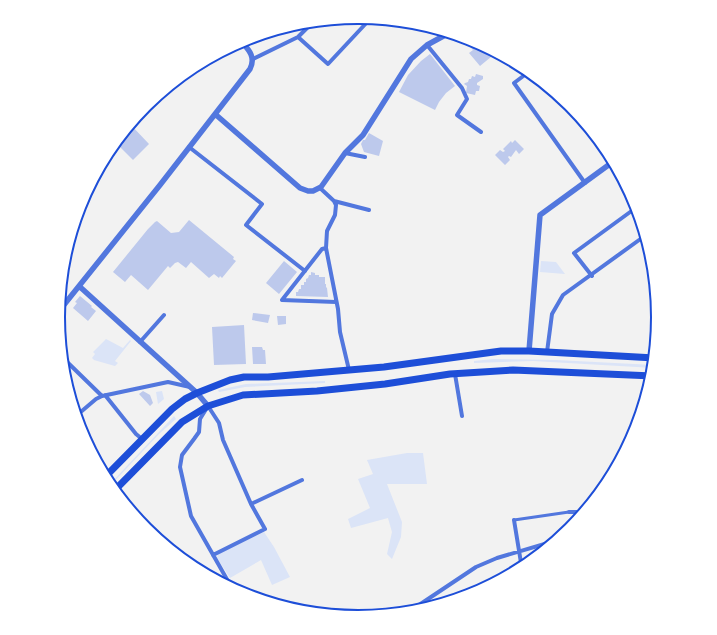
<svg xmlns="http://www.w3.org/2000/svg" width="717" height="635" viewBox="0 0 717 635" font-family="'Work Sans',sans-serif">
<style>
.green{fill:#dbe4f7}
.building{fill:#bdc9ec}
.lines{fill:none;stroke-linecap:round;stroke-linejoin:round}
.pedestrian{stroke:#5277de;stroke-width:3}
.minor{stroke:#5277de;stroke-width:4}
.tertiary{stroke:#5277de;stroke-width:5.5}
.trunk{stroke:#1d4ed8;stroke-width:7}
.rim{fill:none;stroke:#1d4ed8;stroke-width:2}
</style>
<rect width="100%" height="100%" fill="#f2f2f2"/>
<path class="green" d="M541,261L556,262L565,274L540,272Z
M106,339L123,348L130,340L131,341L115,361L118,363L115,366L94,360L92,358L95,354L93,352Z
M493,359L556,360L654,365V368L533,361L474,363V361Z
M325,381V383L245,387L219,392L218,390L246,384Z
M162,391L164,399L158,404L156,392Z
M174,416L176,419L159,434L110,486L109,485Z
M407,453H423L427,484H387L402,522L401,537L392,559L387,554L392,532L388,518L351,528L348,519L370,508L358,479L373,474L367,460Z
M264,532L274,547L290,577L272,585L261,560L230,578L217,558L218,554Z"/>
<path class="building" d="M460,36L476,41L474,45L476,47L481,44L497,52L480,66L469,53L473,50Z
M430,54L455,86L446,93L439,102L435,110L399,92L408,75L421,61Z
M476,74L483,76V79L477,83V85L480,86L479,91H476L475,95L466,93L467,86L464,84L465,83L468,82L469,79H471L472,76L475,77Z
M130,124L149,144L133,160L115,142Z
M369,133L383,141L379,156L364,152L361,144L363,140H365Z
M515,140L524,149L519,154L516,150L511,157L509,156L508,157L510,160L505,165L495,155L500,150L503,152L505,151L503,149L511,141L512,143Z
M189,220L234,257L233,259L236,261L222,278L220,276L219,278L214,274L209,278L191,262L186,268L178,262L175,263L170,268L168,266L148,290L131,275L125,282L113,272L148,229L155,222L157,221L171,233L179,232Z
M284,261L297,272L279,294L266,283Z
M311,272L315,273V275H319V277H325V284H326V287L327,288L328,297L296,296V292H298L299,289H301V285H304V282H306V279L308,278L309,275H311Z
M80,296L92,306L91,307L96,311L88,321L73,308L77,303L75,302Z
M253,313L270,315L268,323L252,320Z
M277,316H286V324L278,325Z
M244,325L246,364L214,365L212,327Z
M252,347H262L263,350H265L266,364H253Z
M143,391L150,395L153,403L150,406L139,394Z"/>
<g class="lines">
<path class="pedestrian" d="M514,520L569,512"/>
<path class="minor" d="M298,37L328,64L371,18
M427,45L462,88L467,99L457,115L481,132
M253,59L298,37L314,21
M530,71L514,83L585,183
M189,147L262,204L246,225L305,271
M345,153L365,157
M320,188L334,201L336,205L335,215L327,231L326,248L338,309L340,332L349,370
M334,201L369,210
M592,276L574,253L637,207
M282,300L322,249L326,248
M282,300L336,302
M140,342L164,315
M547,352L552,314L563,295L646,235
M62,357L102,396
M651,358L654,317H659
M455,374L462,416
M105,395L136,434L142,439
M76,416L96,399L102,396L168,382L190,387
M251,504L302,480
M569,512H586
M514,520L522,569
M213,555L265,529L251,504L223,440L219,423L208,406L200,419L199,432L194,439L182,455L180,467L191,516L233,590
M407,613L476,567L497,558L558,540"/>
<path class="tertiary" d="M215,114L300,188L308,191H313L321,187L345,153L363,135L411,59L427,45L449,33
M79,286L197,393L208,406
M59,311L160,185L250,69C256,57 249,50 241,41
M529,351L540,215L614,161"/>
<path class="trunk" d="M105,477L172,409L185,399L197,393L230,380L244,377H268L384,367L501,351H529L655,358
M114,491L182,422L208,406L243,395L317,391L385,384L450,374L513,370L653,376"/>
</g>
<path d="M0 0H717V635H0ZM65 317a293 293 0 1 1 586 0a293 293 0 1 1-586 0Z" fill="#fff" fill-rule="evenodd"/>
<path class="rim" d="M65 317a293 293 0 1 1 586 0a293 293 0 1 1-586 0Z"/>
</svg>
